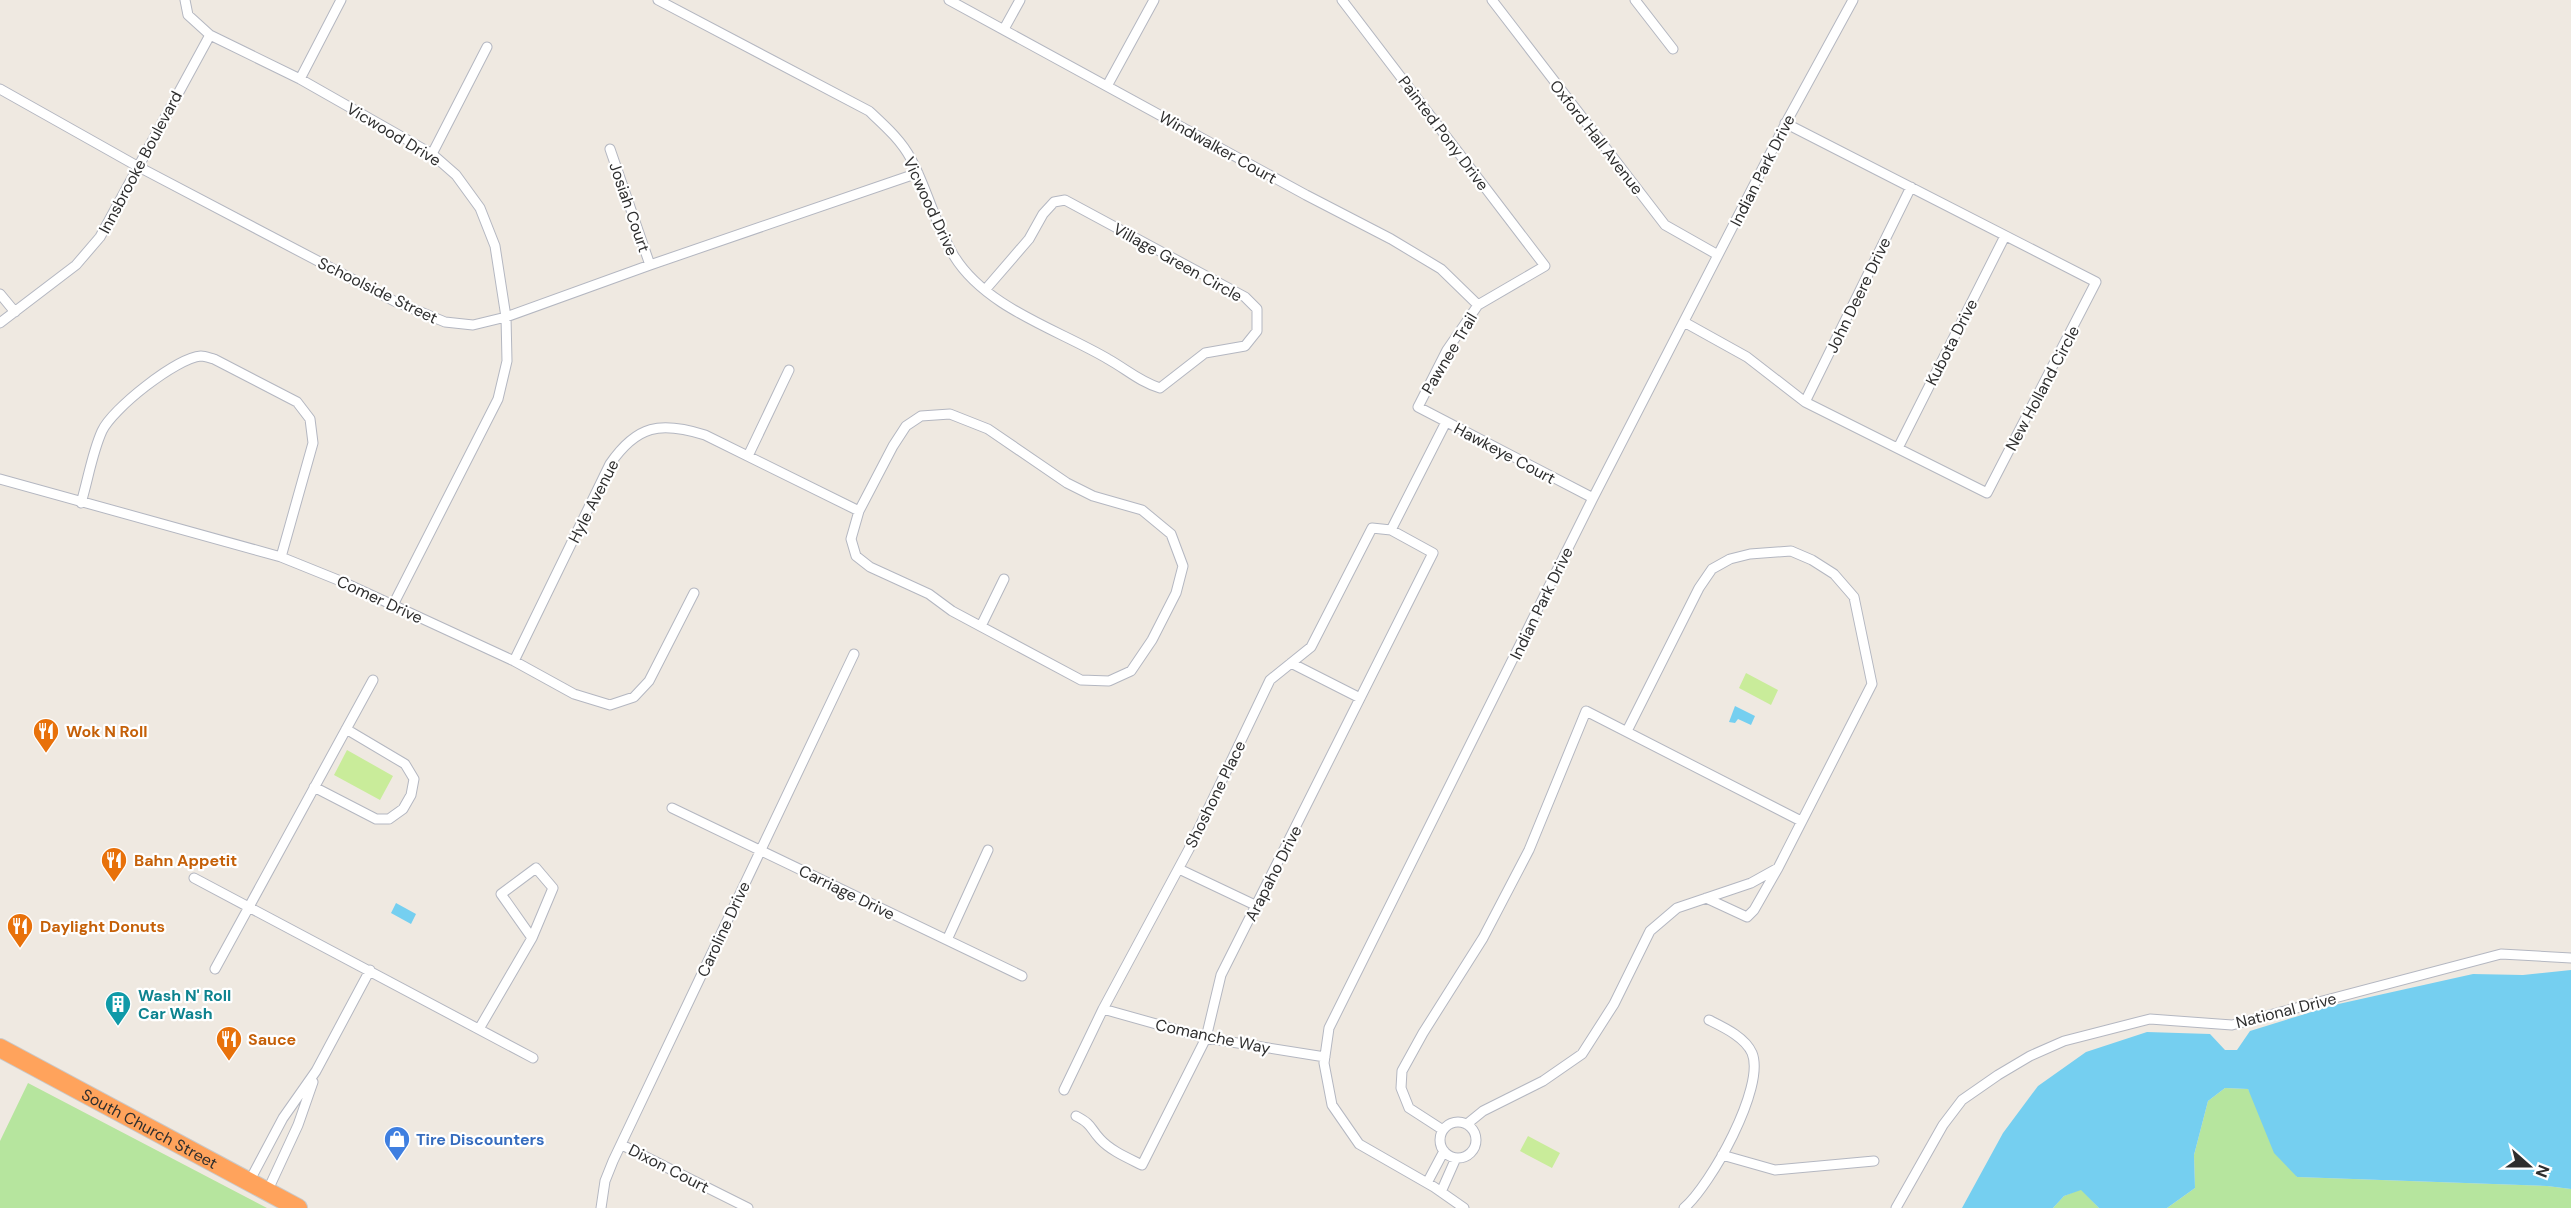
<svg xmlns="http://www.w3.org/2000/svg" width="2571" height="1208" viewBox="0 0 2571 1208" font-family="'DM Sans',sans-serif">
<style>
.green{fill:#b6e59e}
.pitch{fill:#c9ec9a}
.water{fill:#75cff0}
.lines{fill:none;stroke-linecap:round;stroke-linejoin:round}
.street-casing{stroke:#b4b7c1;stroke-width:11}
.highway-casing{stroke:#c9c9c9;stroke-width:20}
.street{stroke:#fff;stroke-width:9}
.highway{stroke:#ffa35c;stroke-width:18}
.labels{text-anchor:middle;stroke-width:4.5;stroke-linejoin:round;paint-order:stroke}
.street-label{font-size:16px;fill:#2e2e2e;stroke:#fff}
.food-label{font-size:16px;font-weight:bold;fill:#c56008;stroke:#fff;text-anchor:start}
.culture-label{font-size:16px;font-weight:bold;fill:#0d838f;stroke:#fff;text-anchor:start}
.shop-label{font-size:16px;font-weight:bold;fill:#366cbe;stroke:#fff;text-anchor:start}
</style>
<rect width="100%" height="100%" fill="#efe9e1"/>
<path class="green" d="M28,1083L267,1208H0V1141Z
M2225,1088L2248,1089L2297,1177L2547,1186L2571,1189V1208H2167L2195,1188L2194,1155L2208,1101Z
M2081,1189L2099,1208H2053L2064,1196Z"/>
<path class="pitch" d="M1746,673L1778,690L1771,705L1739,688Z
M347,750L393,776L380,800L334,775Z
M1528,1136L1560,1153L1552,1168L1520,1151Z"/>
<path class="water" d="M1735,706L1755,716L1751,725L1738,719L1735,723L1729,722Z
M396,903L416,914L411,924L391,913Z
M2571,970V1189L2547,1186L2297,1177L2274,1153L2248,1089L2225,1088L2208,1101L2194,1155L2195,1188L2167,1208H2099L2081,1190L2064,1196L2053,1208H1962L2003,1133L2038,1086L2086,1052L2147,1032L2210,1034L2225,1050H2237L2250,1031L2334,1005L2473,974L2523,975Z"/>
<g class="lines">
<g class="street-casing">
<path id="street" d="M185,0L188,15L210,35L300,79L432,154L456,175L480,208L495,246L506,317L507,361L498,399L393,605
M658,0L869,111C885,126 901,140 911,159C928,190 935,225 954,256C986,308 1057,329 1108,359C1126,369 1140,382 1160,388L1205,353L1245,346L1257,331V309L1245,297L1065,200L1054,202L1043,214L1029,239L985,290
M949,0L1306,195L1391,239L1441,269L1478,305
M1342,0L1545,266L1478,305L1447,350L1418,407L1593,498
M1492,0L1665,225L1718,255
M1635,0L1673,49
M1004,29L1020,0
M300,79L341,0
M1107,86L1154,0
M0,89L137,166L394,301L445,322L473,325L506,317L650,265L918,173
M610,149L650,265
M432,154L487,47
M0,294L15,312
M1684,322L1747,357L1805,402L1987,493L2096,282L1785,123
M0,323L76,265L100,237L210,35
M1805,402L1911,187
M950,414L988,429L1067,483L1093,496L1142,510L1171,534L1183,566L1176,593L1152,640L1131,671L1109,681L1081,680L952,611L929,594L870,567L856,556L851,539L859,511L893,446L906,426L921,416Z
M1898,448L2005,236
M748,456L789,370
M0,479L281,557L343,582L514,661L574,694L610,705L634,697L649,681L694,593
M81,503C88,480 92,453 102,431C112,409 176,358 201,356C205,356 210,358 214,359L297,402L310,419L313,443L281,557
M1391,530L1446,422
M981,626L1004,579
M514,661L610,464C637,425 660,421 705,435L859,511
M1291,663L1360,698
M314,787L376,819H389L403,809L411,795L414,779L405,764L346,729
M672,808L1022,976
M1179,869L1257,906
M194,878L533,1058
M1706,898L1747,917L1754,910L1778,868
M947,940L988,850
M215,969L373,680
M1103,1009L1206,1038L1325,1057
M479,1029L532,938L501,894L536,868L553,888L532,938
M1064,1090L1103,1009L1189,849L1270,680L1311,647L1372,528L1391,530L1433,553L1221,975L1206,1038L1142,1165C1128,1158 1111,1151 1100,1139C1089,1127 1093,1125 1076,1116
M1440 1140a18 18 0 1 1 36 0a18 18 0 1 1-36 0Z
M1467,1124L1483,1111L1543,1081L1582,1054L1614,1004L1650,931L1677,908L1751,883L1778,868L1872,684L1854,597L1834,574L1812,560L1791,551L1750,554L1730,559L1712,569L1699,588L1627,731
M1443,1130L1409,1108L1401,1088L1402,1071L1423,1033L1483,938L1529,850L1586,711L1801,821
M622,1145L748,1208
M1722,1155L1775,1170L1874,1161
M249,1182L283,1118L316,1071L370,970
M1427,1183L1444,1151
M267,1192L298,1125L313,1082
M1441,1192L1456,1158
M601,1208L605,1181L613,1161L854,654
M1464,1208L1434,1187L1359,1144L1332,1105L1324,1063L1329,1028L1593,498L1788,119L1853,0
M1684,1208C1710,1186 1766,1087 1752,1053C1745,1037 1723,1027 1709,1020
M1896,1208L1943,1125L1962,1100L1998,1075L2030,1056L2064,1041L2150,1019L2232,1025L2501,954L2571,958"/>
</g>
<g class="highway-casing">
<g id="highway">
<path id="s1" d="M0,1048L298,1208"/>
</g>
</g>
<use href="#street" class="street"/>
<use href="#highway" class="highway"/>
</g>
<defs>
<g id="restaurant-pin" transform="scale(1.35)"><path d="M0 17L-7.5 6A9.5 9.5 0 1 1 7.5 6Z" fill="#e8710a" stroke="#fff"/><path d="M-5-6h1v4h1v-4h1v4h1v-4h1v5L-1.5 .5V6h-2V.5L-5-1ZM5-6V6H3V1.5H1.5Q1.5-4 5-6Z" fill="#fff"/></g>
<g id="building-pin" transform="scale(1.35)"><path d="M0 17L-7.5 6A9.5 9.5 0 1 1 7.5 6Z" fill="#0f9aa8" stroke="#fff"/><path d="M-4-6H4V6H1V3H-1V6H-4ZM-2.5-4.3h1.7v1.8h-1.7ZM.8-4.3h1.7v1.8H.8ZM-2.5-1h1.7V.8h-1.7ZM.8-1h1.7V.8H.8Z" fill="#fff"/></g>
<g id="shop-pin" transform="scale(1.35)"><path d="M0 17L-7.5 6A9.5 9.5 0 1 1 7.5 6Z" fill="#3f7fe0" stroke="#fff"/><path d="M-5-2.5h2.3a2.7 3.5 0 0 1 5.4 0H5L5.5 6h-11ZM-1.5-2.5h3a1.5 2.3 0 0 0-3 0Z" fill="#fff"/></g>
</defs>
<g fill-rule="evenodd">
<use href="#restaurant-pin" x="46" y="731"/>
<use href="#restaurant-pin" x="114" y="860"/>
<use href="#restaurant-pin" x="20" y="926"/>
<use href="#building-pin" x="118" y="1004"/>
<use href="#restaurant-pin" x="229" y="1039"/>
<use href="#shop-pin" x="397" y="1139"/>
</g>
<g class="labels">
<g class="street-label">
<text transform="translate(1444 133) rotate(53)" y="6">Painted Pony Drive</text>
<text transform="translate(394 134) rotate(31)" y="6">Vicwood Drive</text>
<text transform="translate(1597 137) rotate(52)" y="6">Oxford Hall Avenue</text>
<text transform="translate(1218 147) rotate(29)" y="6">Windwalker Court</text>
<text transform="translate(140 162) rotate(-62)" y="6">Innsbrooke Boulevard</text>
<text transform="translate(1762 170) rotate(-63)" y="6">Indian Park Drive</text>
<text transform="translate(931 206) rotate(65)" y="6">Vicwood Drive</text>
<text transform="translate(630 207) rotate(71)" y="6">Josiah Court</text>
<text transform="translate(1178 262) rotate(29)" y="6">Village Green Circle</text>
<text transform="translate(378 290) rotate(26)" y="6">Schoolside Street</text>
<text transform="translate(1858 295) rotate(-64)" y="6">John Deere Drive</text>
<text transform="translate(1951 342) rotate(-63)" y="6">Kubota Drive</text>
<text transform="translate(1449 353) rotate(-59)" y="6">Pawnee Trail</text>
<text transform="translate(2042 388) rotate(-62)" y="6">New Holland Circle</text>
<text transform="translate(1505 453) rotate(28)" y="6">Hawkeye Court</text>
<text transform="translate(593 501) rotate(-63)" y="6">Hyle Avenue</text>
<text transform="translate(380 599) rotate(25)" y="6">Comer Drive</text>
<text transform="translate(1541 603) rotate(-64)" y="6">Indian Park Drive</text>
<text transform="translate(1215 794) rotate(-64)" y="6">Shoshone Place</text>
<text transform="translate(1273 873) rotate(-63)" y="6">Arapaho Drive</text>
<text transform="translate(847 892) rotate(26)" y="6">Carriage Drive</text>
<text transform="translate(723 929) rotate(-65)" y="6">Caroline Drive</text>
<text transform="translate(2286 1010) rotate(-14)" y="6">National Drive</text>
<text transform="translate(1213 1036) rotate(12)" y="6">Comanche Way</text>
<text dy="6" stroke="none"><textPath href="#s1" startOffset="170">South Church Street</textPath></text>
<text transform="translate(669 1168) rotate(27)" y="6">Dixon Court</text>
</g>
<g class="food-label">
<text x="66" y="737">Wok N Roll</text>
<text x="134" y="866">Bahn Appetit</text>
<text x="40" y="932">Daylight Donuts</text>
<text x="248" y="1045">Sauce</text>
</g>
<g class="culture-label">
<text x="138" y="1001">Wash N' Roll<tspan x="138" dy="18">Car Wash</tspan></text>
</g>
<g class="shop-label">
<text x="416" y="1145">Tire Discounters</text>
</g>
</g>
<g transform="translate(2529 1166) rotate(111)" stroke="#ffffff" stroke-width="4.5" paint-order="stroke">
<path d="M0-4.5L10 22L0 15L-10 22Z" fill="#2e2e2e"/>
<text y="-9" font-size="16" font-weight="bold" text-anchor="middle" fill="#2e2e2e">N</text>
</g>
</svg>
